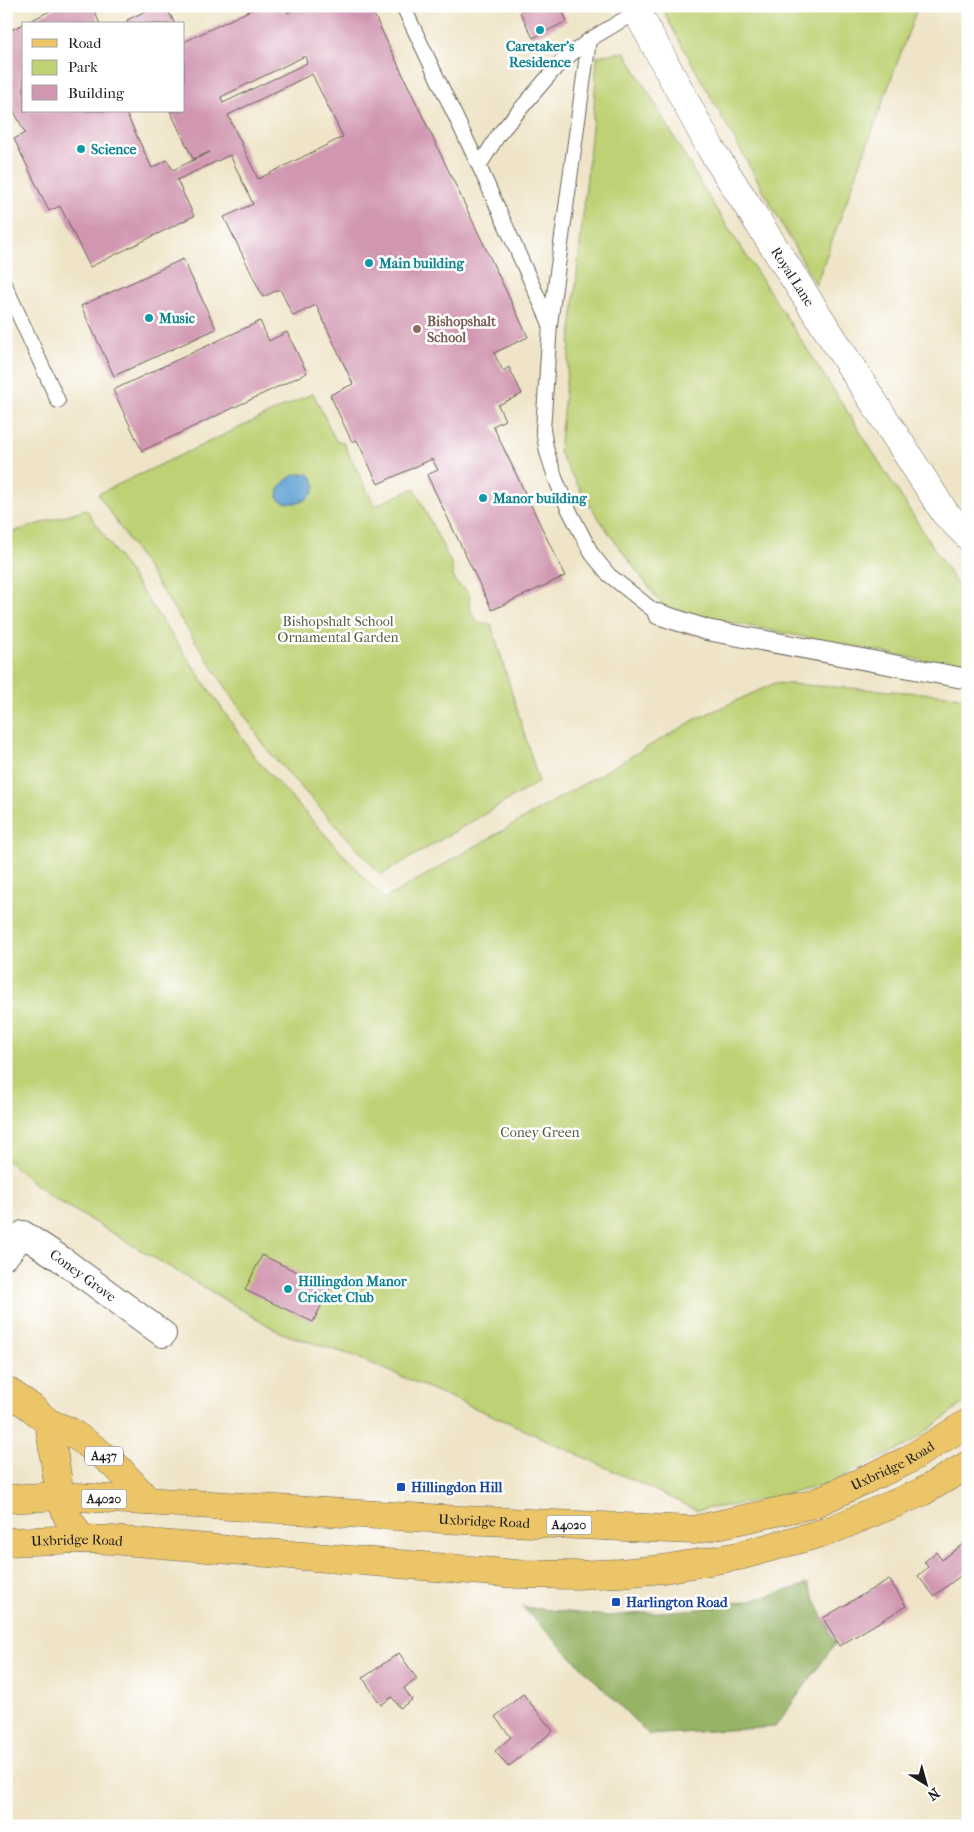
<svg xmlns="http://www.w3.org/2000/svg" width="974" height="1832" viewBox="0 0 974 1832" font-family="'IM FELL French Canon',serif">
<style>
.green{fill:#bed174;stroke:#6d7648}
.forest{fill:#96b366;stroke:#596841}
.water{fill:#60a1d3;stroke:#3e5e78}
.building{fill:#d197b1;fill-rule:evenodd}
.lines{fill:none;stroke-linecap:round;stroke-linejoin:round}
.service-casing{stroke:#666258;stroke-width:16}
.pedestrian-casing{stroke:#666258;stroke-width:22}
.minor-casing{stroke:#666258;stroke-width:28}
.tertiary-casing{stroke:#666258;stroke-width:29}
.primary-casing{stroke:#666258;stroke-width:29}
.service{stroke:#fff;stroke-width:14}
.pedestrian{stroke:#fff;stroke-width:20}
.minor{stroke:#fff;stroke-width:26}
.tertiary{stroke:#fff;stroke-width:28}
.primary{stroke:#edc569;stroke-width:28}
.culture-dot{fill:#0f9aa8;stroke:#fff;stroke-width:2}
.education-dot{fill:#8d6e63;stroke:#fff;stroke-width:2}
.transit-dot{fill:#1a4fb4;stroke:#fff;stroke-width:2}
.labels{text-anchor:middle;stroke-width:5;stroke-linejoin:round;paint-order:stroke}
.shield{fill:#fff;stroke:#606060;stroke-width:1}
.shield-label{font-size:12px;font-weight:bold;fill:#1c1c1c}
.culture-label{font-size:14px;font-weight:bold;fill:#0d838f;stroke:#fff;text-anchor:start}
.street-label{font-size:14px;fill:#1c1c1c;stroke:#fff}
.education-label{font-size:14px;font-weight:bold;fill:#785e54;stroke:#fff;text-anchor:start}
.park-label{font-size:14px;fill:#555b3b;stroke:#fff}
.transit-label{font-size:14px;font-weight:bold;fill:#164399;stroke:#fff;text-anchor:start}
</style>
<rect width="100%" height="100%" fill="#fff"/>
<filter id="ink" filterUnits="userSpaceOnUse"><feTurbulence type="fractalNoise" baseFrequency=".02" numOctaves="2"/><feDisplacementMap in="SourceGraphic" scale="10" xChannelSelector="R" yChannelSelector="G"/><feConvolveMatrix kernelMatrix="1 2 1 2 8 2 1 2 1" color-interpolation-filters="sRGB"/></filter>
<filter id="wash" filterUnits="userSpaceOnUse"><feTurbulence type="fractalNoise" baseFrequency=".0096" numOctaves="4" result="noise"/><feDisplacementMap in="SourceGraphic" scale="20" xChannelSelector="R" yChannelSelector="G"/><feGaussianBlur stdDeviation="1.12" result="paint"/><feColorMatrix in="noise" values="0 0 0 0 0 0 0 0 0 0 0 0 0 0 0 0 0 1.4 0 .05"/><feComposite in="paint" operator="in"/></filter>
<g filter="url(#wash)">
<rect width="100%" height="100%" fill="#efe4c7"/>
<path class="green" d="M662,6H918L816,285L670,24Z
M625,52L709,198L838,397L968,602V669L666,610C628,559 588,509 559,452L594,107L597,56Z
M313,393L336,441L343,442L375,506L414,488L452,565C452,590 464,582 469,595C471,600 469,599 469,604C470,611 474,616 478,622L491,624L539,782L381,875L268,751L98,494Z
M86,509L257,760L384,899L696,719L775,683L950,695L968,699V1400L908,1445L825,1485L747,1503L697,1510L512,1424L354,1356L281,1333L48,1195L6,1160V534Z"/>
<path class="forest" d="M808,1584L835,1644L775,1727L649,1735L522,1607L607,1616L701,1609L757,1599Z"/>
<path class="water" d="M297,474H309C328,492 297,512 278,499C277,486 285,479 297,474Z"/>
<g id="blocks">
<path class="building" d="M60,6H92L100,24H24Z
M156,6H166L175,24H128L127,20Z
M259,6H285L288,13L302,6H370L528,337L494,353L503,371L509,367L522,394L498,405L505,420L493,426L565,576L492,610L427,475L438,470L432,459L378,484L357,440L352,442L330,395L353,384L316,305L293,316L280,289L263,297L224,217L253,204L230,155L177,180L194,216L90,267L60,206L49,211L14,139L25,133L6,95V32L24,24V111H125L152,168L167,160L173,170L210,152L193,159L170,111H184V42ZM305,56L307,63L223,103L221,97ZM312,74L343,137L258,179L228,115Z
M532,6H560L567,21L533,38L520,12Z
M183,259L216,329L114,376L81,306Z
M260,321L269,341L287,332L307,373L142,451L113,390Z
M262,1255L330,1288L313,1322L245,1290Z
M968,1540V1570L934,1596L918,1576L928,1567L924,1562L936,1552L942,1560Z
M889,1579L906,1606L839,1646L823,1618Z
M399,1653L417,1679L404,1688L412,1700L400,1708L392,1697L381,1705L363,1678Z
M523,1694L553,1731L508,1767L495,1751L511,1737L495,1717Z"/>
</g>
</g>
<g filter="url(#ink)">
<use href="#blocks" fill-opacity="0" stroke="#666258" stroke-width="1"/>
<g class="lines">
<g class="service-casing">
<path id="service" d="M403,6L479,166L499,134L559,64L589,40L636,12
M479,166L550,324L589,40
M6,287L58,401
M550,324L543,430L547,452L556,480L568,508L592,554L609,575L658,614"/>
</g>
<g class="pedestrian-casing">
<path id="pedestrian" d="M658,614L707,630L968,679"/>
</g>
<g class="minor-casing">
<g id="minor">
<path id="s1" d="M6,1255L23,1234L61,1259L163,1334"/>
</g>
</g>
<g class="tertiary-casing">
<g id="tertiary">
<path id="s2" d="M634,6L711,149L945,513L968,536"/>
</g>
</g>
<g class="primary-casing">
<g id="primary">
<path d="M6,1390L32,1408L49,1423L69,1431L96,1450L117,1467L148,1501"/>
<path d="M49,1423L60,1496L67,1516L81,1539"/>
<path id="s3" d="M6,1499L60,1496L461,1520L694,1530L813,1504L906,1461L968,1423"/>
<path id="s4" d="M6,1542L81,1539L112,1540L517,1574L576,1575L620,1573L663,1569L739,1556L829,1531L922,1492L968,1465"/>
</g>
</g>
<use href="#service" class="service"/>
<use href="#pedestrian" class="pedestrian"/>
<use href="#minor" class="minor"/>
<use href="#tertiary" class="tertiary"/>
<use href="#primary" class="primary"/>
</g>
</g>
<g class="culture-dot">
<circle cx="540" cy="30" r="5"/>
<circle cx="81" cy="149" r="5"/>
<circle cx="369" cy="263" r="5"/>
<circle cx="149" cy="318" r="5"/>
<circle cx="483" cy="498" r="5"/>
<circle cx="288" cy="1289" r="5"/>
</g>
<circle class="education-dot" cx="417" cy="329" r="5"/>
<g class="transit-dot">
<rect x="396" y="1482" width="10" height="10" rx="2.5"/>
<rect x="611" y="1597" width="10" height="10" rx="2.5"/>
</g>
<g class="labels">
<g class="shield">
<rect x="85" y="1446.5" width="38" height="19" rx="4"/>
<rect x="81.5" y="1489.5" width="45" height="19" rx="4"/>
<rect x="546.5" y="1515.5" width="45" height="19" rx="4"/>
</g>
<g class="shield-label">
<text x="104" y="1460">A437</text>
<text x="104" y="1503">A4020</text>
<text x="569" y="1529">A4020</text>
</g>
<g class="culture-label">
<text x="540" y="51" text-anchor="middle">Caretaker's<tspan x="540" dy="16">Residence</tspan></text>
<text x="91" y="154">Science</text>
<text x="379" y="268">Main building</text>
<text x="159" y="323">Music</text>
<text x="493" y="503">Manor building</text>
<text x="298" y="1286">Hillingdon Manor<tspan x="298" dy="16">Cricket Club</tspan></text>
</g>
<g class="street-label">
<text dy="5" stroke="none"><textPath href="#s2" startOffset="314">Royal Lane</textPath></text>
<text dy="5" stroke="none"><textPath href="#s1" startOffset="100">Coney Grove</textPath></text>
<text dy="5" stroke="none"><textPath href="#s3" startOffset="899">Uxbridge Road</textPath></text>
<text dy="5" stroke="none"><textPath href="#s3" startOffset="479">Uxbridge Road</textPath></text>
<text dy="5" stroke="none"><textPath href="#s4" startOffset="71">Uxbridge Road</textPath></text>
</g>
<g class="education-label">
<text x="427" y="326">Bishopshalt<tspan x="427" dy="16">School</tspan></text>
</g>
<g class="park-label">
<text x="338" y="626">Bishopshalt School<tspan x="338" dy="16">Ornamental Garden</tspan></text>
<text x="540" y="1137">Coney Green</text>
</g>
<g class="transit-label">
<text x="411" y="1492">Hillingdon Hill</text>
<text x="626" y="1607">Harlington Road</text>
</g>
</g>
<rect width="974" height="1832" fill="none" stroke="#fff" stroke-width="25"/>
<rect x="22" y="22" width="162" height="90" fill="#ffffff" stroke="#a4a4a4"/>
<rect x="32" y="39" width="25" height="8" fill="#edc569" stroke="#a4a4a4"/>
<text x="68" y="48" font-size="15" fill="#1c1c1c">Road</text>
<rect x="32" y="60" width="25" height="15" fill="#bed174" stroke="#a4a4a4"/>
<text x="68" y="72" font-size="15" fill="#1c1c1c">Park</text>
<rect x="32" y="85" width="25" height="15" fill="#d197b1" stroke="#a4a4a4"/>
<text x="68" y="98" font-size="15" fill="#1c1c1c">Building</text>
<g transform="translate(926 1784) rotate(143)" stroke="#ffffff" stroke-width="4" paint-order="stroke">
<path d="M0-4L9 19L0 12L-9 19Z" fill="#1c1c1c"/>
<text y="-8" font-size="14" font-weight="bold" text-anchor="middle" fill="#1c1c1c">N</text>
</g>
</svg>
